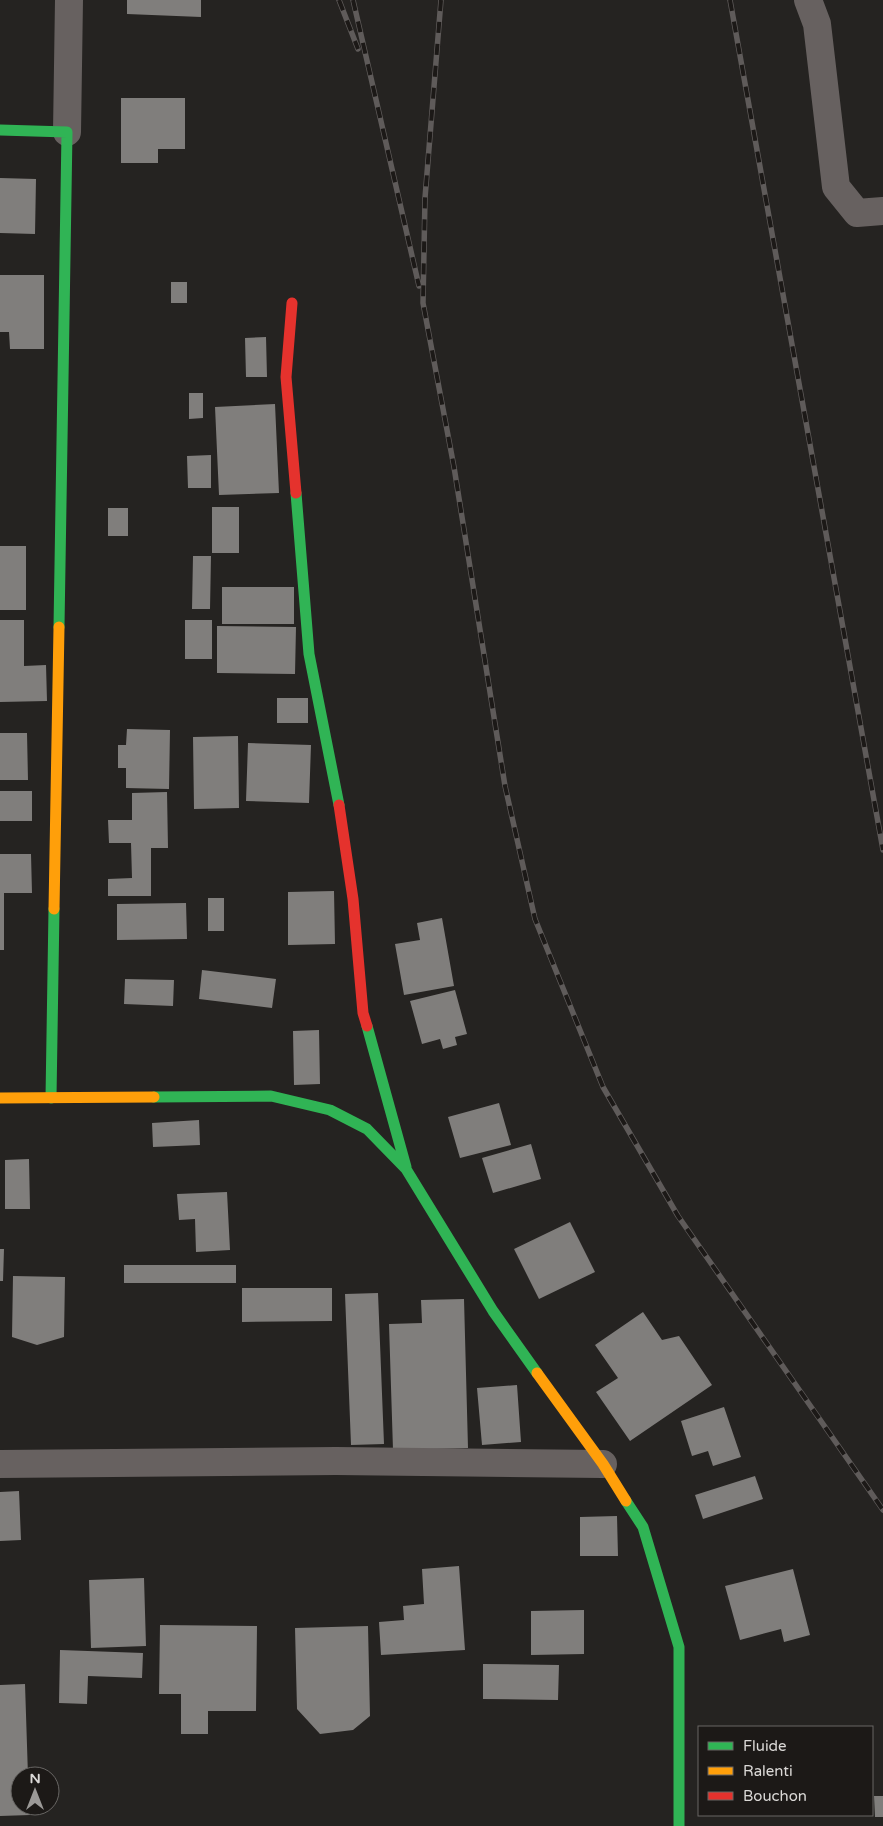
<svg xmlns="http://www.w3.org/2000/svg" width="883" height="1826" viewBox="0 0 883 1826" font-family="'Varela Round',sans-serif">
<style>
.building{fill:#807e7c}
.lines{fill:none;stroke-linecap:round;stroke-linejoin:round}
.street{stroke:#676160;stroke-width:28}
.fast{stroke:#30b455;stroke-width:11}
.slow{stroke:#ff9f0a;stroke-width:11}
.jam{stroke:#e5322d;stroke-width:11}
.rail-casing{stroke:#5f5b5a;stroke-width:5.5}
.rail{stroke:#1c1917;stroke-width:4;stroke-dasharray:11;stroke-linecap:butt}
</style>
<rect width="100%" height="100%" fill="#252321"/>
<path class="building" d="M127,0H201V17L127,14Z
M121,98H185V149H158V163H121Z
M0,178L36,179L35,234L0,233Z
M0,275H44V349H10L9,332H0Z
M171,282H187V303H171Z
M266,337L267,377H246L245,338Z
M189,393H203V418L189,419Z
M275,404L279,493L219,495L215,407Z
M211,455V488H188L187,456Z
M212,507H239V553H212Z
M108,508H128V536H108Z
M0,546H26V610H0Z
M193,556H211L210,609H192Z
M222,587H294V624H222Z
M0,620H24V666L46,665L47,701L0,702Z
M185,620H212V659H185Z
M217,626L296,627L295,674L217,673Z
M277,698H308V723H277Z
M127,729L170,730L169,789L126,788V768H118V745H126Z
M0,733H27L28,780H0Z
M238,736L239,808L194,809L193,737Z
M248,743L311,745L309,803L246,801Z
M0,791H32V821H0Z
M167,792L168,848H151V896H108V879L132,878L131,843H109L108,820H132V793Z
M0,854H31L32,893H4V950H0Z
M334,891L335,944L288,945V892Z
M208,898H224V931H208Z
M186,903L187,939L117,940V904Z
M442,918L454,986L404,995L395,944L420,940L417,923Z
M202,970L276,979L272,1008L199,999Z
M125,979L174,980L173,1006L124,1004Z
M455,990L467,1034L455,1037L457,1045L443,1049L440,1039L422,1044L410,1001Z
M319,1030L320,1084L294,1085L293,1031Z
M499,1103L511,1145L460,1158L448,1117Z
M199,1120L200,1145L153,1147L152,1123Z
M531,1144L541,1179L493,1193L482,1158Z
M29,1159L30,1209H5V1160Z
M227,1192L230,1250L196,1252L195,1219L179,1220L177,1194Z
M570,1222L595,1272L539,1299L514,1249Z
M0,1249H4L3,1281H0Z
M124,1265H236V1283H124Z
M13,1276L65,1277L64,1337L37,1345L12,1337Z
M242,1288H332V1321L242,1322Z
M378,1293L384,1444L351,1445L345,1294Z
M464,1299L468,1448L393,1450L389,1324L422,1323L421,1300Z
M643,1312L662,1340L679,1336L712,1385L630,1441L596,1392L618,1378L595,1345Z
M517,1385L521,1442L482,1445L477,1388Z
M724,1407L741,1457L713,1466L708,1451L692,1456L681,1421Z
M755,1476L763,1499L703,1519L695,1495Z
M19,1491L21,1540L0,1541V1492Z
M617,1516L618,1556H580V1517Z
M459,1566L465,1650L381,1655L379,1622L404,1620L403,1606L424,1604L422,1569Z
M793,1569L810,1635L784,1642L781,1629L740,1640L725,1586Z
M144,1578L146,1646L91,1648L89,1580Z
M584,1610V1654L531,1655V1611Z
M160,1625L257,1626L256,1711H208V1734H181V1694H159Z
M368,1626L370,1716L353,1730L320,1734L297,1709L295,1628Z
M60,1650L143,1653L142,1678L88,1676L87,1704L59,1703Z
M483,1664L559,1665L558,1700L483,1699Z
M25,1684L28,1776H20V1806H29L30,1815L0,1816V1685Z
M874,1796H883V1817H875Z"/>
<g class="lines">
<path class="street" d="M808,0L817,24L836,187L857,213L883,211
M67,132L69,0
M0,1464L336,1461L603,1464"/>
<path class="fast" d="M0,130L67,132L59,627
M296,493L309,654L339,805
M367,1026L406,1167
M154,1097L271,1096L330,1110L367,1129L406,1169L493,1311L537,1373
M51,1098L54,909
M626,1501L643,1527L679,1647V1826"/>
<path class="slow" d="M54,909L59,627
M0,1098L154,1097
M537,1373L603,1464L626,1501"/>
<path class="jam" d="M292,303L286,377L296,493
M339,805L353,899L363,1013L367,1026"/>
<g class="rail-casing">
<path id="rail" d="M339,0L358,49
M353,0L419,286
M441,0L425,198L423,303L454,467L505,786L535,919L603,1087L678,1216L883,1510
M730,0L883,850"/>
</g>
<use href="#rail" class="rail"/>
</g>
<rect x="698" y="1726" width="175" height="90" fill="#1c1917" stroke="#686664"/>
<rect x="708" y="1742" width="25" height="8" fill="#30b455" stroke="#686664"/>
<text x="743" y="1751" font-size="15" fill="#dbd9d7">Fluide</text>
<rect x="708" y="1767" width="25" height="8" fill="#ff9f0a" stroke="#686664"/>
<text x="743" y="1776" font-size="15" fill="#dbd9d7">Ralenti</text>
<rect x="708" y="1792" width="25" height="8" fill="#e5322d" stroke="#686664"/>
<text x="743" y="1801" font-size="15" fill="#dbd9d7">Bouchon</text>
<g transform="translate(35 1791)"><circle r="24" fill="#1c1917" stroke="#686664"/>
<path d="M0-4L9 19L0 12L-9 19Z" fill="#9b9997"/>
<text y="-8" font-size="14" font-weight="bold" text-anchor="middle" fill="#dbd9d7">N</text>
</g>
</svg>
